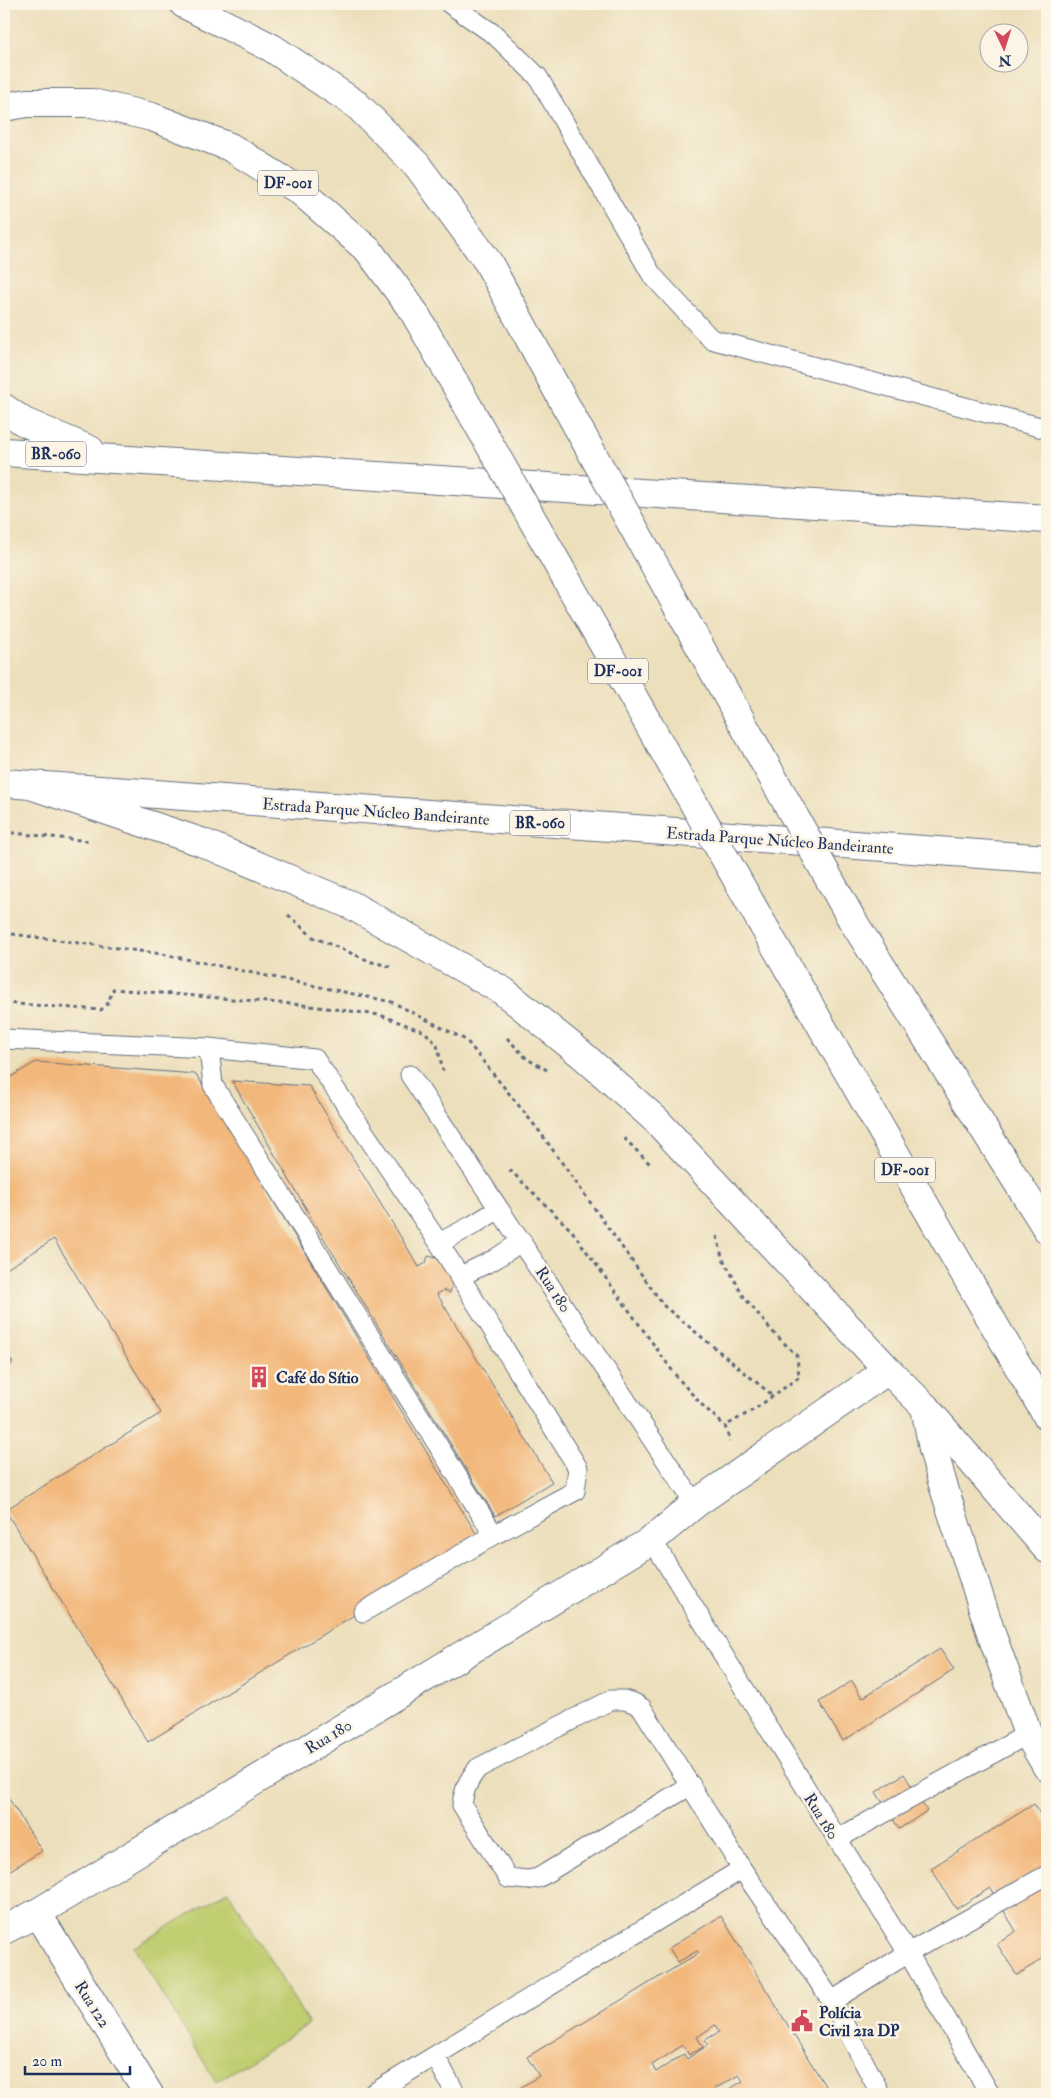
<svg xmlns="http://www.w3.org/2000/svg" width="1051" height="2098" viewBox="0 0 1051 2098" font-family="'IM FELL Double Pica',serif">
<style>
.green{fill:#c0cd6f;stroke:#6e7e66}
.building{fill:#f2b77a;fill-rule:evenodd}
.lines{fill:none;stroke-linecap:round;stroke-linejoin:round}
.lane-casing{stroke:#646d7f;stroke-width:21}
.street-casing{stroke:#646d7f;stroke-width:30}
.highway-casing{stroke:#646d7f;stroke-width:30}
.path{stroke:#646d7f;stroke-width:3;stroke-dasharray:4 4;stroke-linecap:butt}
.lane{stroke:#fff;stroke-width:19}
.street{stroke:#fff;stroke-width:28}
.highway{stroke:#fff;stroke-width:28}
.highway-bridge-casing{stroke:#646d7f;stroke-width:30;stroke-linecap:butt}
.highway-bridge{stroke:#fff;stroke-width:28}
.labels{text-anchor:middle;stroke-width:5;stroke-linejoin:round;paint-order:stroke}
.shield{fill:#fcf5e5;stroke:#5e6a86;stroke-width:1}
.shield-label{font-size:15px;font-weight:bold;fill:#1b2f5e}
.street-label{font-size:16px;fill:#1b2f5e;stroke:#fcf5e5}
.poi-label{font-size:16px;font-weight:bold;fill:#1b2f5e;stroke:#fcf5e5;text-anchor:start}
</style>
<rect width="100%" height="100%" fill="#fcf5e5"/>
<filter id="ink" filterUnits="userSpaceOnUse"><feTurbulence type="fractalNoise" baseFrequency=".02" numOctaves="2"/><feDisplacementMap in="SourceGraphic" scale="10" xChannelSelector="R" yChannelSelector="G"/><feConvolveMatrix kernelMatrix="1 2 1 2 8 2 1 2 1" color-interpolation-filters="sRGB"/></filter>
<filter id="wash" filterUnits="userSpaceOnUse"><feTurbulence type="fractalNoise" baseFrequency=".0096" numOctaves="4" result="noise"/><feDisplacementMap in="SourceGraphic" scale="20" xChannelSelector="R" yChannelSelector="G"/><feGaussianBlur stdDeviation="1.12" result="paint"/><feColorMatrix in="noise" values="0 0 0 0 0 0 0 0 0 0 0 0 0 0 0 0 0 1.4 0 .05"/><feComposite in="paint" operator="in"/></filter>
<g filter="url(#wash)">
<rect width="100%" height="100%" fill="#ecdfbc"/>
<path class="green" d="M228,1891L309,2024L216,2082L134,1947Z"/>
<g id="blocks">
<path class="building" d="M36,1062L196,1074L479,1538L148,1742L5,1510L161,1413L54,1239L5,1270L4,1267V1081Z
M232,1081L309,1086L419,1267L426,1263L428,1256L457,1263L450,1293L444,1290L437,1294L552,1482L495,1516L315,1224Z
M4,1348L13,1363L4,1369Z
M940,1649L954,1670L843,1741L819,1702L852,1681L862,1698Z
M904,1774L927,1811L899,1829L876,1792Z
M4,1791L42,1851L4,1874Z
M1034,1804L1047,1825V1956L1017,1975L997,1944L1016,1931L990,1888L956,1909L931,1868Z
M721,1916L830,2094H721L743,2081L739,2075L714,2089L717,2094H517L515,2091L539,2076L527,2057L699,1953L697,1951L678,1962L669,1948ZM715,2025L719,2032L705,2040L708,2045L687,2059L684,2054L656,2072L652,2065L683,2045L689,2055L703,2047L697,2037Z"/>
</g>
</g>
<g filter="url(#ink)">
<use href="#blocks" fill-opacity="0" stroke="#646d7f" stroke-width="1"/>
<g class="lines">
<g class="lane-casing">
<path id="lane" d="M450,4L495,35L538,77L652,275L711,339L1047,429
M4,1039L209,1048
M209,1048L315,1059L439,1243L578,1468L575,1491L494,1535L213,1085Z
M410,1075L695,1504
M439,1243L473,1225L499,1209
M459,1277L495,1259L522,1241
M652,1540L908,1953L990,2094
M363,1612L494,1535
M691,1785L538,1878L527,1880L508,1878L462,1805C464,1790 468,1780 478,1768L611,1700H624L634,1703L642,1708L742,1869L832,2001L878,2089
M837,1839L1028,1734
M832,2001L908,1953L1047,1875
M435,2056L456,2094
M372,2094L742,1869"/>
</g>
<g class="street-casing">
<path id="street" d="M925,1407L933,1449L943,1485L992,1636L1028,1734L1047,1767
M37,1913L149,2094
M4,1930L37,1913L652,1540L695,1504L888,1370"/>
</g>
<g class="highway-casing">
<path id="highway" d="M184,4L272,48L357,105L417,165L488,262L567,408
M4,107L27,103H92L152,117L230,147L299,190L369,251L414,312L474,417
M4,408L24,422L90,450
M4,452L1047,519
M4,783L1047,859
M33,786L201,842L351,905L503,991L580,1053L656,1120L888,1370L925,1407L1047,1549
M851,918L1047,1229
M763,925L1047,1416"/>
</g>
<path class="path" d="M4,832L89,841
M288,915L313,937L372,962L393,967
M4,933L162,954L392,1002L466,1040L540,1132L664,1306L772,1395
M4,1003L101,1010L108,1003L113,989L303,1005L380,1015L425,1032L437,1045L443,1071
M507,1038L527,1059L547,1070
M624,1138L650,1164
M509,1172L511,1171L572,1231L677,1377L701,1404L725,1426L730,1442
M717,1236L722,1257L744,1297L772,1331L797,1356L799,1377L755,1409L725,1426"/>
<use href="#lane" class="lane"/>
<use href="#street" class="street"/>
<use href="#highway" class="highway"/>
<g class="highway-bridge-casing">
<path id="highway-bridge" d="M567,408L851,918
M474,417L763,925"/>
</g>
<use href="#highway-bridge" class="highway-bridge"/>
</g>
</g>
<defs>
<g id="building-bare" transform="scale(1.725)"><path d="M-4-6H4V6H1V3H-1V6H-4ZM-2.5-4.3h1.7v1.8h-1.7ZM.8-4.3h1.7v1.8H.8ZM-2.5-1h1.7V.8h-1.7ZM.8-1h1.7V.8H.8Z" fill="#d1495b" stroke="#fcf5e5" stroke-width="2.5" paint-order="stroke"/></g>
<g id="civic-bare" transform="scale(1.725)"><path d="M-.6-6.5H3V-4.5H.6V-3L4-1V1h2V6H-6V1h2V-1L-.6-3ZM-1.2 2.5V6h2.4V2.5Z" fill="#d1495b" stroke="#fcf5e5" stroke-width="2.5" paint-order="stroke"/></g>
</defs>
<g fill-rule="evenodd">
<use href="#building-bare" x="259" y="1377"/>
<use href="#civic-bare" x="802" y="2021"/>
</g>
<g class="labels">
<g class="shield">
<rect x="258" y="170.5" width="60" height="25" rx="4"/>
<rect x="26" y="441.5" width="60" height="25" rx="4"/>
<rect x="588" y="658.5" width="60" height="25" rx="4"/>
<rect x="510" y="810.5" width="60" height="25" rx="4"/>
<rect x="875" y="1157.5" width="60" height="25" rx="4"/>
</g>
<g class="shield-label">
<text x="288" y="188">DF-001</text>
<text x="56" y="459">BR-060</text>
<text x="618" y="676">DF-001</text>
<text x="540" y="828">BR-060</text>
<text x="905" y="1175">DF-001</text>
</g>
<g class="street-label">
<text transform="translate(376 811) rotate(4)" y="6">Estrada Parque Núcleo Bandeirante</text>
<text transform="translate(780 840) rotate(4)" y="6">Estrada Parque Núcleo Bandeirante</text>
<text transform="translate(554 1289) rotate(57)" y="6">Rua 180</text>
<text transform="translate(328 1736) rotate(-31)" y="6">Rua 180</text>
<text transform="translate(822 1816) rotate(58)" y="6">Rua 180</text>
<text transform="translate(93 2004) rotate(58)" y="6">Rua 122</text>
</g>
<g class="poi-label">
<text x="276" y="1383">Café do Sítio</text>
<text x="819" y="2018">Polícia<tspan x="819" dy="18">Civil 21a DP</tspan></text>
</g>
</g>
<rect width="1051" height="2098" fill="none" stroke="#fcf5e5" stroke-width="20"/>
<g transform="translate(1004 48) rotate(176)"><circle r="24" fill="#fcf5e5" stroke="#a2a6af"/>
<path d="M0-4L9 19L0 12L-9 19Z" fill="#d1495b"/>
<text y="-8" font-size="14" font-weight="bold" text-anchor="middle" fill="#1b2f5e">N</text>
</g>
<path d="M25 2066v8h105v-8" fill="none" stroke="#1b2f5e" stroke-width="2.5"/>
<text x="32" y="2066" font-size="15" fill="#1b2f5e" stroke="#fcf5e5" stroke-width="4" paint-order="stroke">20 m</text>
</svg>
